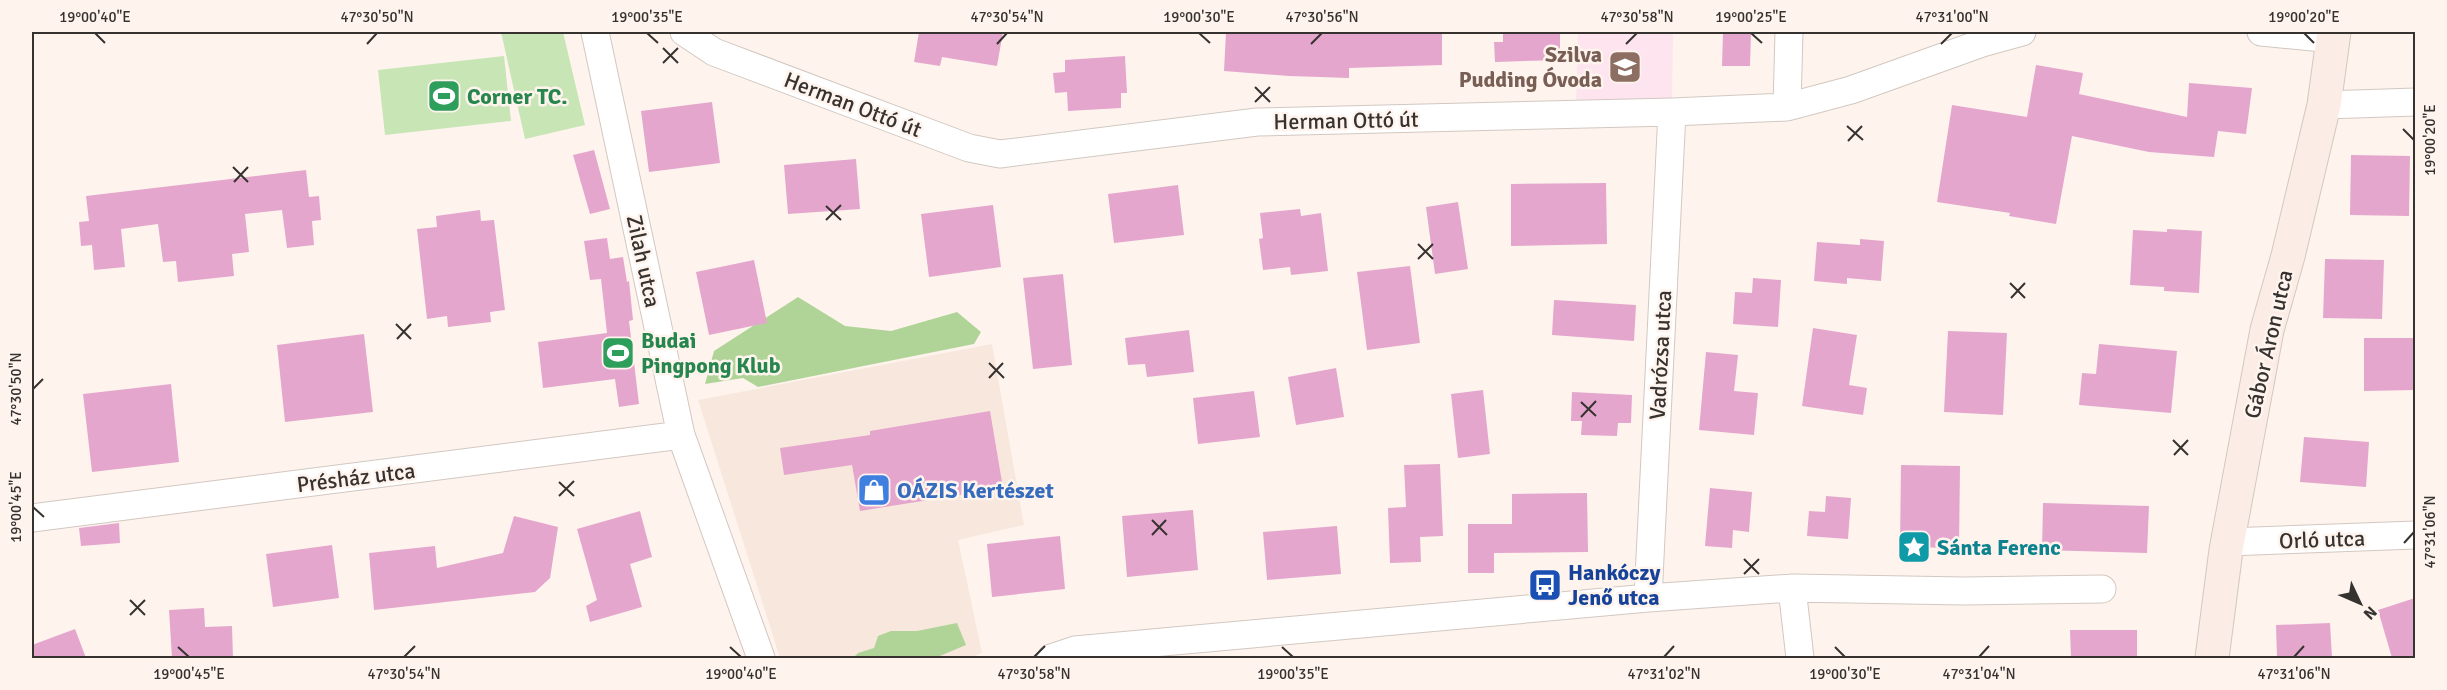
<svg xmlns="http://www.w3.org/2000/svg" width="2447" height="690" viewBox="0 0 2447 690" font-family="Signika,sans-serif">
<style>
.built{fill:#f8e7dc}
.education{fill:#fde4ee}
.green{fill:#c8e5b6}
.forest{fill:#b0d498}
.building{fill:#e5a6cd}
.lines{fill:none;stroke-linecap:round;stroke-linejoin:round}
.street-casing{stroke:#d2c8c1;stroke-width:29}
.secondary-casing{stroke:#d2c8c1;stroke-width:35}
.street{stroke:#fff;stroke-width:27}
.secondary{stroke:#fbece6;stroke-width:33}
.ticks{fill:none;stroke:#363230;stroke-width:2}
.labels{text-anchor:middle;stroke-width:5;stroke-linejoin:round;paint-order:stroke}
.education-label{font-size:22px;font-weight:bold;fill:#785e54;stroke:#fef4ed;text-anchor:end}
.leisure-label{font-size:22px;font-weight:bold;fill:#27864d;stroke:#fef4ed;text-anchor:start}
.street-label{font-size:22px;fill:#363230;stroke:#fef4ed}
.shop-label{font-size:22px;font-weight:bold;fill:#366cbe;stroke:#fef4ed;text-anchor:start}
.culture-label{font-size:22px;font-weight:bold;fill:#0d838f;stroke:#fef4ed;text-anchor:start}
.transit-label{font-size:22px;font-weight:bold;fill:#164399;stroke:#fef4ed;text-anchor:start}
.neatline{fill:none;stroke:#363230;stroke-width:2}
.ticks-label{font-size:15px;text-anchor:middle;fill:#363230}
</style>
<rect width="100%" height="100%" fill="#fef4ed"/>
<path class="built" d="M992,344L1024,525L958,540L982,653L969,658H780L698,400Z"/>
<path class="education" d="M1578,32H1673L1672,103L1576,102Z"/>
<path class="green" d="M501,32H563L585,125L525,139Z
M504,56L511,121L385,135L378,70Z"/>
<path class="forest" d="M798,297L845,326L891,331L957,312L981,332L974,344L758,387L743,378L705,384L714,351Z
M957,623L966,645L935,658H853L858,653L874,648L878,636L891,631H917Z"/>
<path class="building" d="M919,32H1003L997,66L942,57L940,66L914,62Z
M1226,32H1442V65L1349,68V78L1289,76L1224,71Z
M1503,32H1560V60L1495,62L1494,42H1503Z
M1723,32H1751L1750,66H1722Z
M1125,56L1127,93H1121V108L1068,111L1067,92L1055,93L1053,73L1065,72V60Z
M2036,65L2083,73L2079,94L2187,117L2189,83L2252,88L2246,134L2218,131L2214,157L2149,152L2072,136L2056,224L2009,216L2010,213L1937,202L1952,105L2027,117Z
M712,102L720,163L649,172L641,111Z
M594,150L610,209L590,214L573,155Z
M2351,155L2410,156L2409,216L2350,215Z
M856,159L860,209L788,214L784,165Z
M306,170L309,197L319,196L321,220L312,221L314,245L287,248L282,210L245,214L249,252L232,254L234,276L178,282L176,261L163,262L158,224L121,229L125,267L94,270L92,245L81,246L79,222L89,221L86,196Z
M1606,183L1607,244L1511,246V184Z
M1178,185L1184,235L1114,243L1108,194Z
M1458,202L1468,269L1435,274L1426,207Z
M993,205L1001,267L929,277L921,214Z
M1300,209L1301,216L1321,213L1328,271L1291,275L1290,267L1263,270L1259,239L1263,238L1260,213Z
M480,210L481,221L494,220L505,310L490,312L491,322L448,327L447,316L427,319L417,229L437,227L436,216Z
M2167,229L2202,231L2199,293L2164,291V287L2130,285L2133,230L2167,232Z
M607,238L610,259L623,257L627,282L629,281L633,320L629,321L639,404L619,407L615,379L543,388L538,342L607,333L601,279L590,280L584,241Z
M1860,239L1884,241L1881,281L1847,278V284L1814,281L1817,242L1860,245Z
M2325,259L2384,260L2382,319L2323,318Z
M754,260L767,323L709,335L696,272Z
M1410,266L1420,343L1367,350L1357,272Z
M1063,274L1072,365L1033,369L1023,278Z
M1753,278L1781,280L1778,327L1733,324L1735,292L1752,293Z
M1554,300L1636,305L1634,341L1552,335Z
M1813,328L1857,335L1849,385L1867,388L1863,415L1802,406Z
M1189,330L1194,372L1147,377L1145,364L1128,365L1125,338Z
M1948,331L2007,333L2003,415L1944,412Z
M364,334L373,412L285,422L277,345Z
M2364,338H2415V390L2364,391Z
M2099,344L2177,351L2171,413L2079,405L2082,373L2096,374Z
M1706,352L1738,355L1734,391L1758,393L1754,435L1699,430Z
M1336,368L1344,417L1296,425L1288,377Z
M171,384L179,462L92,472L83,394Z
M1483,390L1490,454L1458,458L1451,394Z
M1254,391L1260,437L1198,444L1193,398Z
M1572,392L1632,395L1631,423H1618L1617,436L1581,435L1582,421H1571Z
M990,411L1003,488L860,511L852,465L784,475L780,448L870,435V431Z
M2304,437L2369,442L2366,487L2300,482Z
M1440,464L1443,536L1420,537L1421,562L1390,563L1388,508L1406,507L1404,465Z
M1901,465L1960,466L1959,548L1900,547Z
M1710,488L1752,492L1749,532L1733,530L1732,548L1705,546Z
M1587,493L1588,552L1494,553V573H1468V524H1512V494Z
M1826,496L1851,498L1848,539L1807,536L1809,511L1825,512Z
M2043,503L2149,506L2147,553L2042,550Z
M1193,510L1198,570L1127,577L1122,516Z
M640,511L652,557L630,564L642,607L590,622L586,606L597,600L577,529Z
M514,516L558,527L550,578L535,592L374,610L369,553L435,546L437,568L503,553Z
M119,523L120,543L81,546L79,528Z
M1337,526L1341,574L1267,580L1263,532Z
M1060,536L1065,589L992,597L987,544Z
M332,545L339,598L273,607L266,554Z
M2415,598V658H2392L2378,610Z
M204,608L205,627L232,626L233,658H172L169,610Z
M2330,623L2332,658H2312V656L2277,657L2276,625Z
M75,629L86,658H32V645Z
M2070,630H2137V658H2071Z"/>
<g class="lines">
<g class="street-casing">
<path id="street" d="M595,32L681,435L761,658
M684,32L714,52L969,148L1000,154L1257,122L1672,112L1787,107L1851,90L1982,43L2022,32
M2261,32L2333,39
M2324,105L2416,102
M1787,107L1789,32
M32,518L681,435
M2228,542L2416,535
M1792,588L1800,658
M1648,598L1672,112
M1051,658L1075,650L1648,598L1792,588L1964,591L2102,589"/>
</g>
<g class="secondary-casing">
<path id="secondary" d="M2212,658L2226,550L2267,330L2288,256L2324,105L2334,32"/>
</g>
<use href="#street" class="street"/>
<use href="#secondary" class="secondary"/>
</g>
<path class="ticks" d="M95,33L105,43M647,33L658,43M1199,33L1210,43M1751,33L1762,43M2304,33L2314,43M367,44L377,33M997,44L1007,33M1311,44L1322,33M1626,44L1637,33M1941,44L1952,33M663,48L678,63M663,63L678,48M1255,87L1270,102M1255,102L1270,87M1847,126L1863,140M2403,129L2414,140M1848,141L1862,126M233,167L248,182M234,182L248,167M826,206L841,220M826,220L841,205M1418,244L1433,259M1418,259L1433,244M2010,283L2025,298M2011,298L2025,283M396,324L411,339M397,339L411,324M989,363L1004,378M989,378L1003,363M33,389L43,379M1581,402L1596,416M1581,417L1596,401M2173,440L2188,455M2174,455L2188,440M559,482L574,496M559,496L574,481M33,507L44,517M1152,520L1167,535M1152,535L1166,520M2404,543L2414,532M1744,559L1759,574M1744,574L1759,559M130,600L145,615M130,615L145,600M178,647L189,657M730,647L741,657M1282,647L1293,657M1835,647L1845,657M404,657L415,646M1034,657L1045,646M1664,657L1674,646M1979,657L1989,646M2294,657L2304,646"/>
<defs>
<g id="school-square" transform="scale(1.725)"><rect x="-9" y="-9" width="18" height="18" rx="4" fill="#8d6e63" stroke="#fef4ed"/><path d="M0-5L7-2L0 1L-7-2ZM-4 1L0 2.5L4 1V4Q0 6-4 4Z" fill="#fff"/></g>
<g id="stadium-square" transform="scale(1.725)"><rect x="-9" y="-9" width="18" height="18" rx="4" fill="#2e9e5b" stroke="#fef4ed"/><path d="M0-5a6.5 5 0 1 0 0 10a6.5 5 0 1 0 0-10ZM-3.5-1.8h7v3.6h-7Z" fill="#fff"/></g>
<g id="shop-square" transform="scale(1.725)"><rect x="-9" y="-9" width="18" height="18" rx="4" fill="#3f7fe0" stroke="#fef4ed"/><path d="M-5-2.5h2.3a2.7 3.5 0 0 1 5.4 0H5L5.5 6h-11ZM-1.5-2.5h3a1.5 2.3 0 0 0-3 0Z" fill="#fff"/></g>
<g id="sight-square" transform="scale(1.725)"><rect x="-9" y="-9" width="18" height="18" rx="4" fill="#0f9aa8" stroke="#fef4ed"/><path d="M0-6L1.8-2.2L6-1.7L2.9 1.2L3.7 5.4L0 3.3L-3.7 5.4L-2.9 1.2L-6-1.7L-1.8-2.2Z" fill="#fff"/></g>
<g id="bus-square" transform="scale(1.725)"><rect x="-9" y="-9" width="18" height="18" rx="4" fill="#1a4fb4" stroke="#fef4ed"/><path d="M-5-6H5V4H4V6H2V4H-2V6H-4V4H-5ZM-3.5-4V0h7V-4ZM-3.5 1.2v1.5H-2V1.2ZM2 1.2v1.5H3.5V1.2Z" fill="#fff"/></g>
</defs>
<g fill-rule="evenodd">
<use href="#school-square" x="1625" y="67"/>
<use href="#stadium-square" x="444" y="96"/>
<use href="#stadium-square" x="618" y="353"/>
<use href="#shop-square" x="874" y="490"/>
<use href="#sight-square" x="1914" y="547"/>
<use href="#bus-square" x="1545" y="585"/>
</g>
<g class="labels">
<g class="education-label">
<text x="1602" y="62">Szilva<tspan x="1602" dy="25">Pudding Óvoda</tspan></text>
</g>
<g class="leisure-label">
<text x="467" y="104">Corner TC.</text>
<text x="641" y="348">Budai<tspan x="641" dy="25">Pingpong Klub</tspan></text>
</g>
<g class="street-label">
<text transform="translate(853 104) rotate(21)" y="8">Herman Ottó út</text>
<text transform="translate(1346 120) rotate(-1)" y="8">Herman Ottó út</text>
<text transform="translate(644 261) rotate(78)" y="8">Zilah utca</text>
<text transform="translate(2268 344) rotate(-77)" y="8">Gábor Áron utca</text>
<text transform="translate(1660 355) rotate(-87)" y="8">Vadrózsa utca</text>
<text transform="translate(356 477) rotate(-7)" y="8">Présház utca</text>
<text transform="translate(2322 539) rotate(-2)" y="8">Orló utca</text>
</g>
<g class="shop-label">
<text x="897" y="498">OÁZIS Kertészet</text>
</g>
<g class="culture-label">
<text x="1937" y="555">Sánta Ferenc</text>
</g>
<g class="transit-label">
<text x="1568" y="580">Hankóczy<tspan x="1568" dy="25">Jenő utca</tspan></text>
</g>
</g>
<rect width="2447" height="690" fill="none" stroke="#fef4ed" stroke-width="66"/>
<g transform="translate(2360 603) rotate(134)" stroke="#fef4ed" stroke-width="4.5" paint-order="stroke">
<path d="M0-4.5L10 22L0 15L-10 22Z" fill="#363230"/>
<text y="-9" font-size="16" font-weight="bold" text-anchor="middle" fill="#363230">N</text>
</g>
<rect x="33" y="33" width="2381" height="624" class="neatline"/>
<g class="ticks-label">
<text x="95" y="22">19°00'40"E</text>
<text x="377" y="22">47°30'50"N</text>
<text x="647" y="22">19°00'35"E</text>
<text x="1007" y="22">47°30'54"N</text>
<text x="1199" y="22">19°00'30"E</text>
<text x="1322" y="22">47°30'56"N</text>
<text x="1637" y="22">47°30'58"N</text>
<text x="1751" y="22">19°00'25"E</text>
<text x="1952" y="22">47°31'00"N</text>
<text x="2304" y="22">19°00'20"E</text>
<text transform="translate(2430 140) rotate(-90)" y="5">19°00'20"E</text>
<text transform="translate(16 389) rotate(-90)" y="5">47°30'50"N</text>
<text transform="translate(16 507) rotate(-90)" y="5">19°00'45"E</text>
<text transform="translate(2430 532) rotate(-90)" y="5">47°31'06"N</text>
<text x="189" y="679">19°00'45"E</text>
<text x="404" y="679">47°30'54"N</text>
<text x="741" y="679">19°00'40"E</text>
<text x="1034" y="679">47°30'58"N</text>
<text x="1293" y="679">19°00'35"E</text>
<text x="1664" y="679">47°31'02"N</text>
<text x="1845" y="679">19°00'30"E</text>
<text x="1979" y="679">47°31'04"N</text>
<text x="2294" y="679">47°31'06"N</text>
</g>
</svg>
